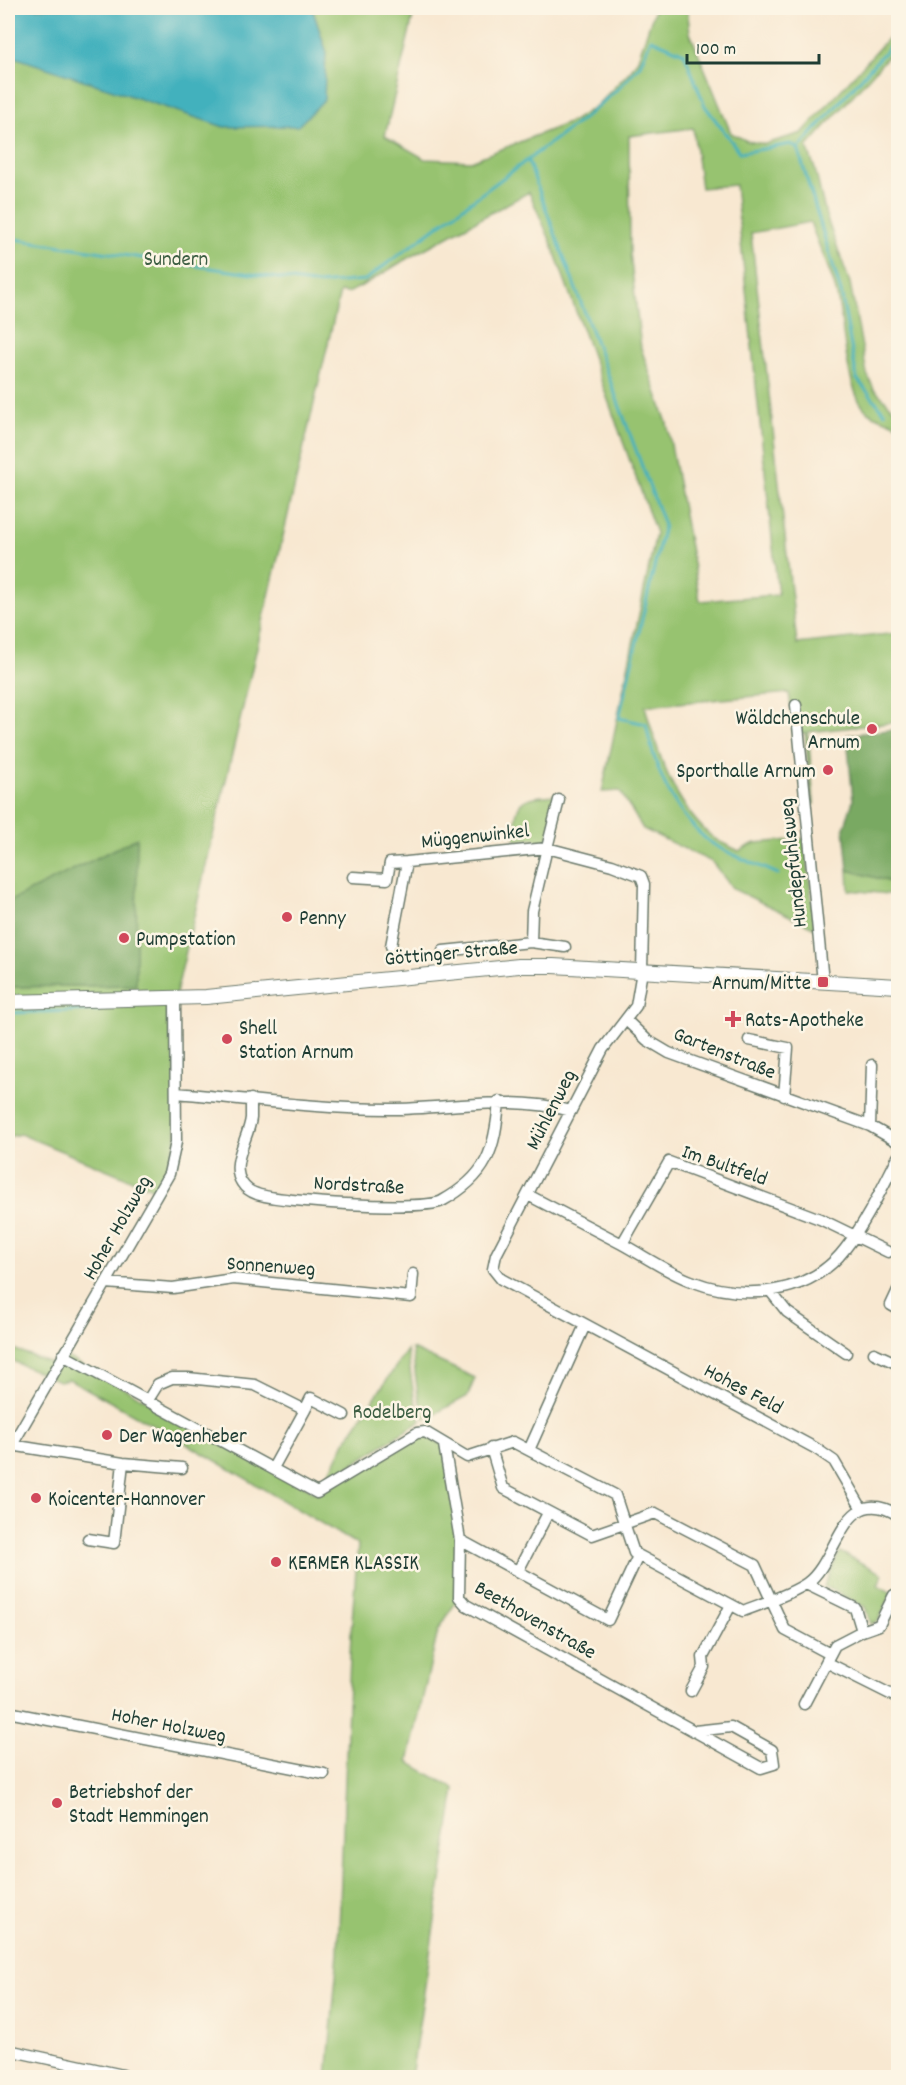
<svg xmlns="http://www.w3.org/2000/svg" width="906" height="2085" viewBox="0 0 906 2085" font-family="Dekko,sans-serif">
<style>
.green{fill:#97c370;stroke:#5b8052;stroke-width:1.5;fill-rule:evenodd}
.forest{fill:#79a962;stroke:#4c734b;stroke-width:1.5}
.water{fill:#42b1bd;stroke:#307778;stroke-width:1.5}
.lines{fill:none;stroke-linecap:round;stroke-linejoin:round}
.stream{stroke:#42b1bd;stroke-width:3}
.minor-casing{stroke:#6b796b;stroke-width:13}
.tertiary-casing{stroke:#6b796b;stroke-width:16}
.minor{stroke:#fff;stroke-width:10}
.tertiary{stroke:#fff;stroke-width:14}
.poi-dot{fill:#d1495b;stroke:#fcf5e5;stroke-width:2}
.labels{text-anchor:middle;stroke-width:5;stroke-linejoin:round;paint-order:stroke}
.park-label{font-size:21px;fill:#3d5e43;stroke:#fcf5e5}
.poi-label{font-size:21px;fill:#1f3d34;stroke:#fcf5e5;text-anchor:start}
.street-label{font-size:21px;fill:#1f3d34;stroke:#fcf5e5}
</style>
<rect width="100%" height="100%" fill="#fcf5e5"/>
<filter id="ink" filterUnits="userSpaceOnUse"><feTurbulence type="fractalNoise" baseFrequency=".0167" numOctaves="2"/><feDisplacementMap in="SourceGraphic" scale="12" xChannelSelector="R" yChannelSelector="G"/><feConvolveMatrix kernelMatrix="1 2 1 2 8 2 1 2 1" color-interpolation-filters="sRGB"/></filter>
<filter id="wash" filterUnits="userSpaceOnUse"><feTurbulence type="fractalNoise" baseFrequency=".008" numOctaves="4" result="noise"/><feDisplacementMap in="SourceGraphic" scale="24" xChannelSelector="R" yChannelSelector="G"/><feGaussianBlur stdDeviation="1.35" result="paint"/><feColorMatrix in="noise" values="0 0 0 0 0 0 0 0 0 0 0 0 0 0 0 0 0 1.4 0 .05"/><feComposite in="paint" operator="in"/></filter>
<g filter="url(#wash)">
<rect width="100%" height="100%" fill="#f8e8d1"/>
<path class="green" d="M8,8L326,50L312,8H415L385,136L425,159L471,161L573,121L597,105L631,70L638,59L655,8H687L690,33L731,133L747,141L765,144L802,133L898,27V45L807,147L815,169L826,216L850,283L867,374L874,389L898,413V426C888,418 871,418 863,407C845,383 844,322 836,291C830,268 818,245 810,222L751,233L797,644L898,633V722L808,732L814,804H812L805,733H794L789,693L645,706C657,752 673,802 710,835C717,842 730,846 739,851L755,843L805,839L815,928L733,889L712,862L643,829L620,791L602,792L656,533L551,242L529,192L408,258L369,282L348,293L340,292L175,998L176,1142L159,1191L20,1134L8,1137V987L136,985L8,919ZM693,128L701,188L735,185L778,595L700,601L667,423L641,348L630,253L629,136Z
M558,795L548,839L540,843L534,839L515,841C515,800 517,797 558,795Z
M848,870L898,884V895L849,890Z
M8,1347L56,1365L63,1355L317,1493L417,1433L444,1445L460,1540L459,1597L438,1631L408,1762L455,1789L411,2077H327L338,1953L351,1633L358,1545L191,1446L69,1379L59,1381L8,1359Z
M412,1349L475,1378L468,1396L425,1419L418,1395Z
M407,1350L414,1396L421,1421L325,1482L345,1442Z
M840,1552L883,1574L878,1585L892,1593L878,1621L871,1624L865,1607L824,1586Z"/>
<path class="forest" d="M898,729V884L848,870L844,828L853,801L847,735Z
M137,838L136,985L8,987V902Z"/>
<path class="water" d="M8,8H312L326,50L324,100L298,126L224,127L8,55Z"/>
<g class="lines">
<path class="stream" d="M798,149L898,37
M528,161L664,525L619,718L646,724C654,767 672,810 707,840C724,853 758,865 778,874
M8,238L318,284L365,280L584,118L620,87L640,65L651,39L684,53L705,106L740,153L791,144L798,149L841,292L857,379L885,413
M8,1013L99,1010"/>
</g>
</g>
<g filter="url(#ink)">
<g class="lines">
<g class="minor-casing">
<path id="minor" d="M796,705L823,982
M353,877L387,879L390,863L407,862
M531,942L565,947
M391,946L407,862L547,848L559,800
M443,951L531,942L532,911L547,848L612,865L641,876L644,884L642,971L636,1006L603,1049L496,1255L493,1269L501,1279L815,1448L834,1461L862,1509
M626,1020L647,1040L669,1053L870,1126L898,1142
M749,1040L788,1048L784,1096
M176,1093C247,1099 318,1109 390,1109C451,1109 510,1094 571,1111
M251,1099C251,1105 251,1112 251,1118C249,1138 229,1164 242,1183C245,1188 251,1192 257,1194C278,1202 424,1211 442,1201C487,1176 495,1151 499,1101
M870,1126L872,1065
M528,1195L622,1244L669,1162L820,1219L888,1252
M622,1244C644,1256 667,1272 691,1281C743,1301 809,1296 845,1249C867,1221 882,1188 898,1157
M106,1283L173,1288L233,1279L411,1297L413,1274
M898,1290L891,1305L898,1309
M771,1292L787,1312L846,1353
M874,1353L898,1364
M63,1355L317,1493L417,1433L425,1432L467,1457L513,1442L615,1495L634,1553L743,1611C761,1604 792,1594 807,1583C839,1560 842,1481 898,1515
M148,1400L158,1384L172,1378H188L255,1385L305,1410L273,1468
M305,1410L311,1398L344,1415
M11,1445L123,1463L182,1468
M444,1445L460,1540L459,1597L466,1605L761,1768L774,1764L772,1750L731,1727L695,1731
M491,1448L503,1488L592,1535L655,1513L755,1565L785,1630L830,1654
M529,1450L585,1325
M8,1452L169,1174L176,1142L175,998
M88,1539L114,1543L123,1463
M460,1540L608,1620L638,1556
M518,1571L548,1513
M862,1631L879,1625L894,1595
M826,1662L894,1696
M691,1691L704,1667L703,1657L731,1605
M804,1704L835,1645L862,1631L855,1608L806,1584
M8,1712L324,1774
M8,2050L123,2075"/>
</g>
<g class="tertiary-casing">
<path id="tertiary" d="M8,1002L206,997L519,966H553L898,986"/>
</g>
<use href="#minor" class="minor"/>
<use href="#tertiary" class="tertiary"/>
</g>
</g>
<g class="poi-dot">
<circle cx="872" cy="729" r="6"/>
<circle cx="828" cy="770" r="6"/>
<circle cx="287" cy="917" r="6"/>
<circle cx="124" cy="938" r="6"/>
<rect x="817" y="976" width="12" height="12" rx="3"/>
<path d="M730 1010h6v6h6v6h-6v6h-6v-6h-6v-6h6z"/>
<circle cx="227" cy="1039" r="6"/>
<circle cx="107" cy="1435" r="6"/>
<circle cx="36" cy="1498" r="6"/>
<circle cx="276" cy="1562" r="6"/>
<circle cx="57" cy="1803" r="6"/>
</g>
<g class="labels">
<g class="park-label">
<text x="176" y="265">Sundern</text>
<text x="392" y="1418">Rodelberg</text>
</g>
<g class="poi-label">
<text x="860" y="724" text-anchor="end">Wäldchenschule<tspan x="860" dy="24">Arnum</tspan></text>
<text x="816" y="777" text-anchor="end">Sporthalle Arnum</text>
<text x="299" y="924">Penny</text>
<text x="136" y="945">Pumpstation</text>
<text x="811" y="989" text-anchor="end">Arnum/Mitte</text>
<text x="745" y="1026">Rats-Apotheke</text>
<text x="239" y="1034">Shell<tspan x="239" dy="24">Station Arnum</tspan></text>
<text x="119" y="1442">Der Wagenheber</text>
<text x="48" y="1505">Koicenter-Hannover</text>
<text x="288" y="1569">KERMER KLASSIK</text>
<text x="69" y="1798">Betriebshof der<tspan x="69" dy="24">Stadt Hemmingen</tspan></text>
</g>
<g class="street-label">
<text transform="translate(475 835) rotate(-6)" y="7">Müggenwinkel</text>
<text transform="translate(792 863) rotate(-96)" y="7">Hundepfuhlsweg</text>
<text transform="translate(451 952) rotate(-5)" y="7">Göttinger Straße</text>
<text transform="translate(725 1052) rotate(22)" y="7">Gartenstraße</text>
<text transform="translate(550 1109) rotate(-63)" y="7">Mühlenweg</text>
<text transform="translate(725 1164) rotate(19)" y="7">Im Bultfeld</text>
<text transform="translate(359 1184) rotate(3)" y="7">Nordstraße</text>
<text transform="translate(116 1227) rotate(-60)" y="7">Hoher Holzweg</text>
<text transform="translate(271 1265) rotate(4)" y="7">Sonnenweg</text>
<text transform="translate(744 1388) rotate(28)" y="7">Hohes Feld</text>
<text transform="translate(536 1619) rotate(30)" y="7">Beethovenstraße</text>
<text transform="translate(169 1724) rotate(11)" y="7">Hoher Holzweg</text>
</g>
</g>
<rect width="906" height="2085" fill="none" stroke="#fcf5e5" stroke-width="30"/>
<path d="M687 54v9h132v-9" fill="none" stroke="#1f3d34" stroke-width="3"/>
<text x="696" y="54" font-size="18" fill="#1f3d34" stroke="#fcf5e5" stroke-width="4.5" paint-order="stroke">100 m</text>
</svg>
